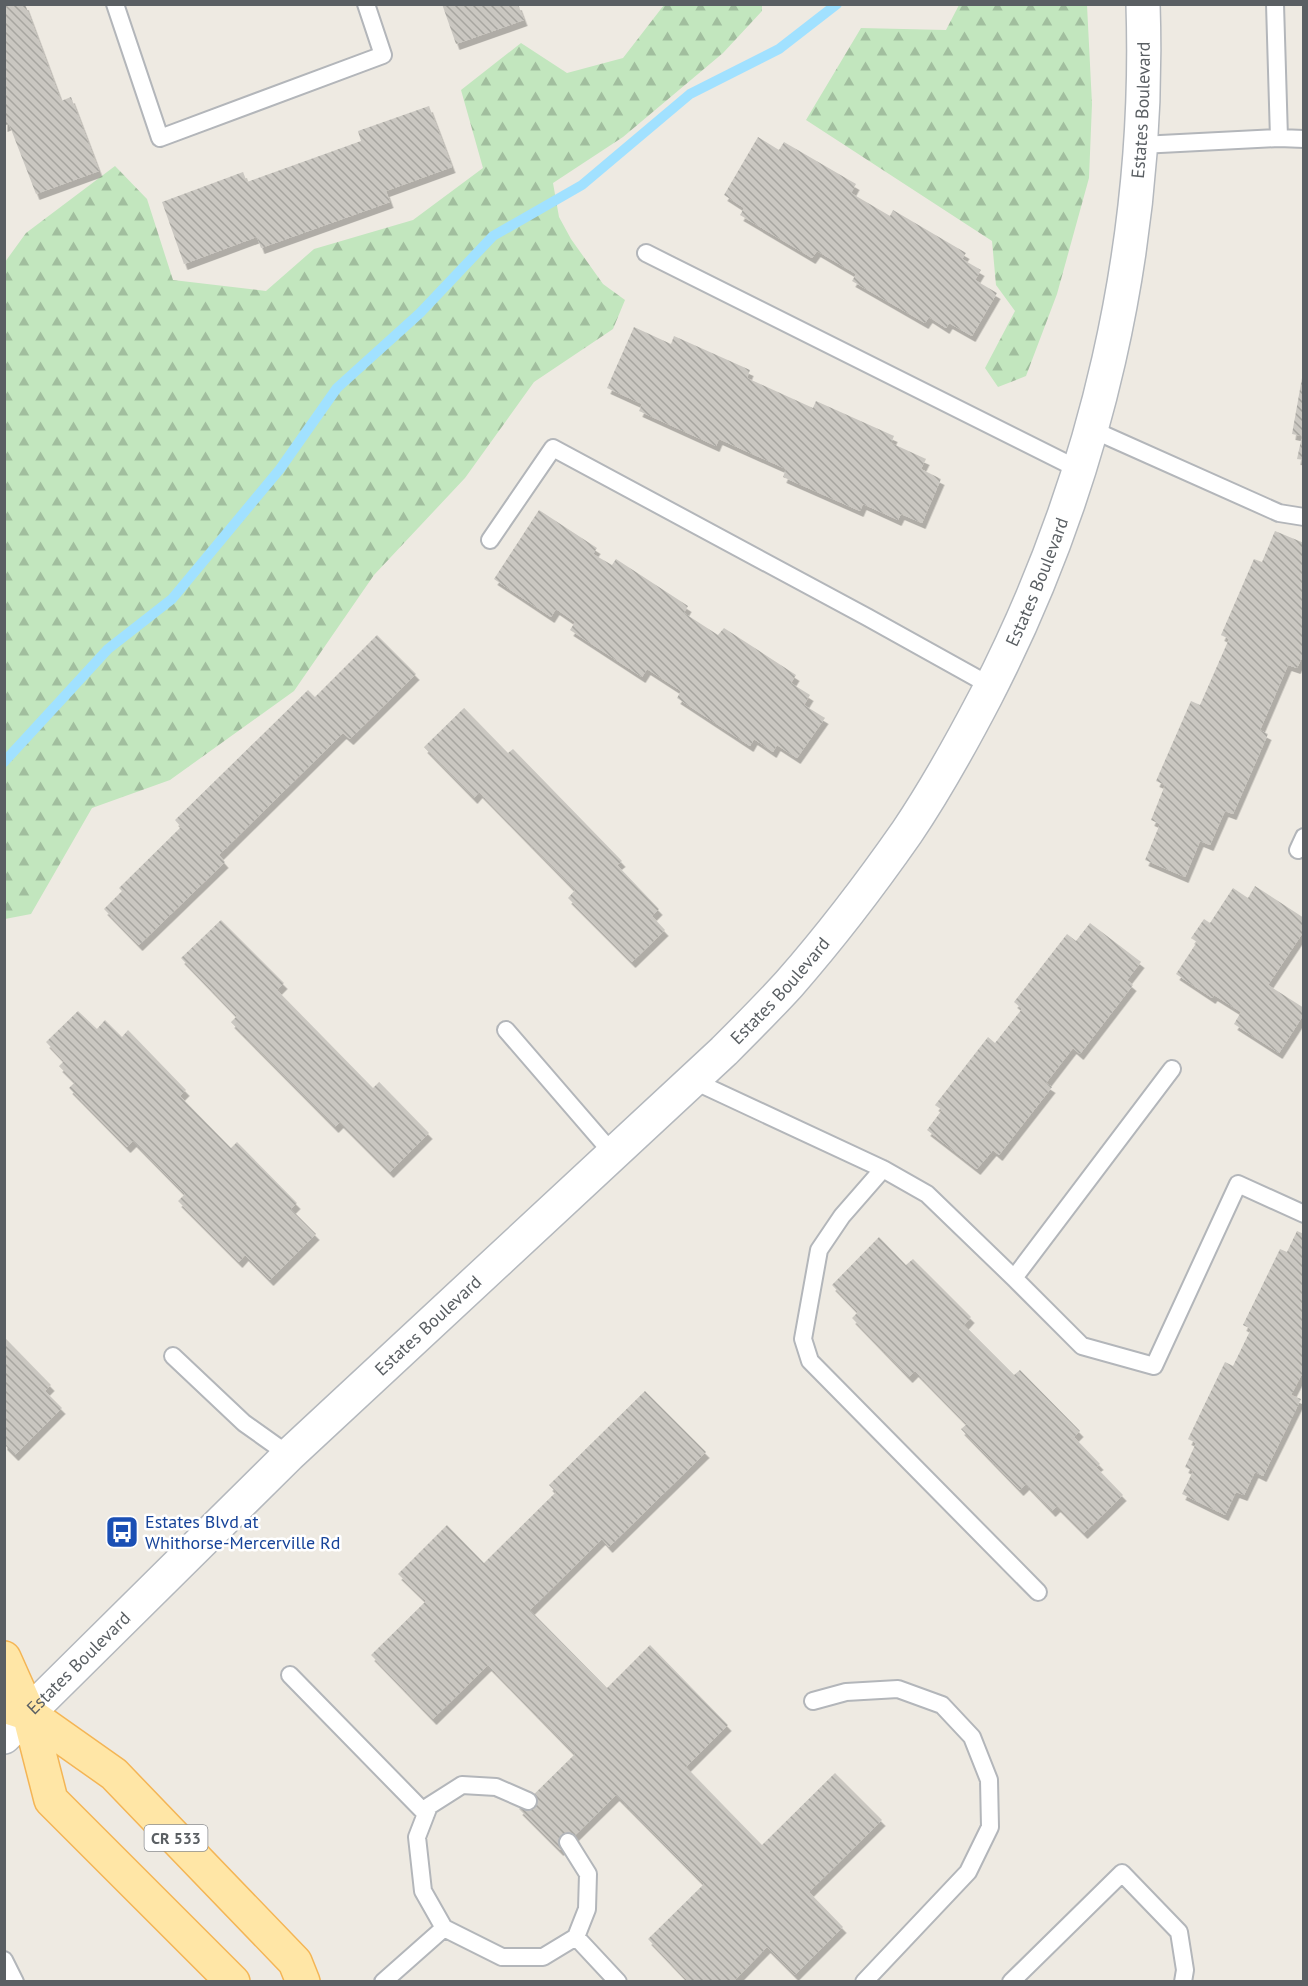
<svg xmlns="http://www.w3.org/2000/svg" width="1308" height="1986" viewBox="0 0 1308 1986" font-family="'PT Sans',sans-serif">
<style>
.forest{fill:url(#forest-firs)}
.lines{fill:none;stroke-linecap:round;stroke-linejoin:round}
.stream{stroke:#a1e1ff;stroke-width:10}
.building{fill:url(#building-back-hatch);filter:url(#shadow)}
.lane-casing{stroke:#b3b6ba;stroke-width:20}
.secondary-casing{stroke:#b4b8bd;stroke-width:36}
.primary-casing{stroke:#f4b555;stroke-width:36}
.lane{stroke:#fff;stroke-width:16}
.secondary{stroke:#fff;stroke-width:33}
.primary{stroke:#ffe6a6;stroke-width:33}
.labels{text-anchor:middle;stroke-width:5;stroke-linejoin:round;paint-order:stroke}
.shield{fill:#fff;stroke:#8c8f92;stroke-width:1.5}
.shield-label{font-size:16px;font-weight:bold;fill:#5a5f63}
.street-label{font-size:18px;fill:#5a5f63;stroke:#fff}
.transit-label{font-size:18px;fill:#164399;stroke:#fff;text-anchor:start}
</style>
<defs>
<pattern id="forest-firs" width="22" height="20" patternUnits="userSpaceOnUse" patternTransform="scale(1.5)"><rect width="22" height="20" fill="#c2e6be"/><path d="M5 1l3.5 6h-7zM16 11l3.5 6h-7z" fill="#a1be9e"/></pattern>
<pattern id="building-back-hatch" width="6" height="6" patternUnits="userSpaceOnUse" patternTransform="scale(1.5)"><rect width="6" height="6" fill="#cac7c1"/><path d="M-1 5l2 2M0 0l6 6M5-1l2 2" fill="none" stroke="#a7a5a0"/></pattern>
<filter id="shadow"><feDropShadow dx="3.5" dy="6" stdDeviation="0" flood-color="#0004"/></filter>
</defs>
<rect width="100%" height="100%" fill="#eeeae2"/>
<path class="forest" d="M664,5H762V11L723,53L623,137L553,183L559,217L571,239L603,284L625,300L613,329L534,382L465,478L374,575L294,691L170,780L92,808L31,914L5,919V262L26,233L115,166L147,199L173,280L266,291L314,249L413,220L483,168L461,90L521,43L567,73L623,58Z
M959,5H1087L1092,104L1089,178L1057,294L1026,376L998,387L985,368L1015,311L996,285L992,241L806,120L861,28L946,30Z"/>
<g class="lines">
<path class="stream" d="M4,762L108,649L172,599L280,469L337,388L420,313L493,236L582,185L690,94L779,49L837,4"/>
</g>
<path class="building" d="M4,4H25L61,101L71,97L99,171L36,194L9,124L4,126Z
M442,4H518L524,20L456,44Z
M429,106L452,167L386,191L390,202L261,248L257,237L184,264L162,202L243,172L247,182L361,141L358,131Z
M758,137L779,150L784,142L856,184L851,193L890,216L893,210L966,253L962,259L981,270L975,280L997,293L972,336L949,323L946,328L929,317L925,323L852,281L856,274L817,251L812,258L740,215L744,208L724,195Z
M634,327L671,344L674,336L750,370L747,378L813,408L816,401L894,436L891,443L926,459L921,469L941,479L922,523L901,514L898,520L863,504L860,511L783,477L786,469L719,439L716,446L639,411L642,404L607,388Z
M1302,378H1304V460L1297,459L1302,436L1292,434Z
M539,510L597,548L593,554L612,565L616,559L688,606L684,613L718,635L724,628L796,675L791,683L810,695L804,705L825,718L797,758L777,745L773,752L754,739L750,746L677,698L681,691L647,669L642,677L570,630L575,622L556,609L551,617L494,579Z
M1275,531L1304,543V654L1297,668L1288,665L1260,730L1268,734L1233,814L1225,811L1210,845L1200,841L1185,877L1145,860L1160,824L1151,820L1165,785L1156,781L1191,701L1200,705L1229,639L1221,635L1254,559L1262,562Z
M377,635L416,674L350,739L343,733L219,855L225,862L139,945L104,909L122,891L119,888L181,827L175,820L308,690L315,697Z
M464,708L508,753L513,749L622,861L617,865L659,909L652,916L665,930L632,962L568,898L575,890L479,792L474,798L424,747Z
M1255,886L1304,918V931L1268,985L1304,1008V1014L1279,1053L1234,1024L1241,1012L1214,995L1212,998L1176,974L1197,942L1191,938L1204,919L1210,923L1233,888L1248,898Z
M221,920L284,983L277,990L373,1088L379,1082L429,1133L390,1172L340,1122L335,1127L231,1022L237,1016L181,958Z
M1090,923L1141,962L1127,980L1133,985L1080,1054L1073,1048L1046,1083L1052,1087L999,1155L993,1150L977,1169L927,1130L942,1110L935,1105L988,1037L995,1043L1022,1009L1014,1002L1067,934L1076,941Z
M78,1011L97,1029L105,1020L122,1037L128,1030L186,1090L180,1096L231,1148L237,1142L297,1203L291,1209L316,1234L270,1280L245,1255L239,1262L178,1201L185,1194L133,1141L127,1147L69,1088L75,1082L59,1066L64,1061L46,1042Z
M1297,1231L1304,1234V1370L1291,1395L1301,1399L1263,1476L1255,1472L1244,1495L1236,1492L1225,1515L1182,1494L1193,1471L1185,1467L1196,1443L1188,1439L1225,1362L1233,1366L1251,1329L1243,1325L1280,1249L1287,1252Z
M879,1237L906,1265L913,1259L971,1317L964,1325L1014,1375L1020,1370L1080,1431L1074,1437L1100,1464L1096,1467L1123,1495L1084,1533L1057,1506L1052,1511L1026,1484L1020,1490L961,1429L967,1424L915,1371L909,1377L852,1318L858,1312L832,1285Z
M4,1337L51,1385L45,1391L62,1408L15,1455L4,1444Z
M645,1391L706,1452L609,1547L602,1539L530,1610L607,1688L650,1645L728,1725L686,1767L762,1845L835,1773L882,1820L809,1892L843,1927L795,1975L767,1947L733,1982H689L648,1939L704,1884L616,1795L560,1850L519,1809L575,1754L488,1665L433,1719L371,1655L426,1601L398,1574L447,1525L484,1563L556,1492L549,1485Z"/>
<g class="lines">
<g class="lane-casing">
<path id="lane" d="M115,4L160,138L383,55L366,4
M1275,4L1279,138
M1141,145L1279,138L1304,139
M646,253L1080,470
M1091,429L1279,513L1304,517
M490,540L553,448L867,617L991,686
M1298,850L1304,837
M506,1030L614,1155
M692,1080L883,1169L927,1194L1014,1278L1082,1346L1154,1366L1238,1184L1304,1214
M883,1169L842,1216L819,1250L803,1339L810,1361L1038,1592
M1014,1278L1172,1069
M173,1356L244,1423L289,1455
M290,1675L426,1814
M813,1701L846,1692L898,1689L942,1705L972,1737L989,1780L990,1827L968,1872L864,1982
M444,1928L502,1957H543L576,1937L587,1909L588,1874L568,1842
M576,1937L618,1982
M4,1960L15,1982
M383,1982L444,1928L423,1891L417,1837L429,1806L462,1785L496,1787L528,1801
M1011,1982L1122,1873L1179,1932L1185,1970L1183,1982"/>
</g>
<g class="secondary-casing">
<g id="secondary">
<path id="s1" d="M4,1737L289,1455L724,1051C746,1029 768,1007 789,984C831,936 870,885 907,832C936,789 962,742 986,696C1096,483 1151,244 1143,4"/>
</g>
</g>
<g class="primary-casing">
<path id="primary" d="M4,1658L29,1714L51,1800L233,1982
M4,1706L29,1714L114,1774L295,1962L303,1982"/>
</g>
<use href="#lane" class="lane"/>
<use href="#secondary" class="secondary"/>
<use href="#primary" class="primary"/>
</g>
<defs>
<g id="bus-square" transform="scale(1.725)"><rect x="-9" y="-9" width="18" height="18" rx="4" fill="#1a4fb4" stroke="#fff"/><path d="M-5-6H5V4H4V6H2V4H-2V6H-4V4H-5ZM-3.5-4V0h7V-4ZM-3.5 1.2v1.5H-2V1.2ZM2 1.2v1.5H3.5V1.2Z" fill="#fff"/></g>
</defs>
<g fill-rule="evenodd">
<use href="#bus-square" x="122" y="1532"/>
</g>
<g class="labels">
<rect class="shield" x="144.5" y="1825" width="63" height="26" rx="4.5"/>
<g class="shield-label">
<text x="176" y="1844">CR 533</text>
</g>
<g class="street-label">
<text dy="6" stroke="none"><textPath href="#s1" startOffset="2049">Estates Boulevard</textPath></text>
<text dy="6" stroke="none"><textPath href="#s1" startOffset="1563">Estates Boulevard</textPath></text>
<text dy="6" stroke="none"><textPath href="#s1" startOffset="1077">Estates Boulevard</textPath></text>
<text dy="6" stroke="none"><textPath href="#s1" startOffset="591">Estates Boulevard</textPath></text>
<text dy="6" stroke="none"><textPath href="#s1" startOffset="105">Estates Boulevard</textPath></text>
</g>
<g class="transit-label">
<text x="145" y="1528">Estates Blvd at<tspan x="145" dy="21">Whithorse-Mercerville Rd</tspan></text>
</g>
</g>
<rect width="1308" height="1986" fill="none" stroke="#5a5f63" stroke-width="12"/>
</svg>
